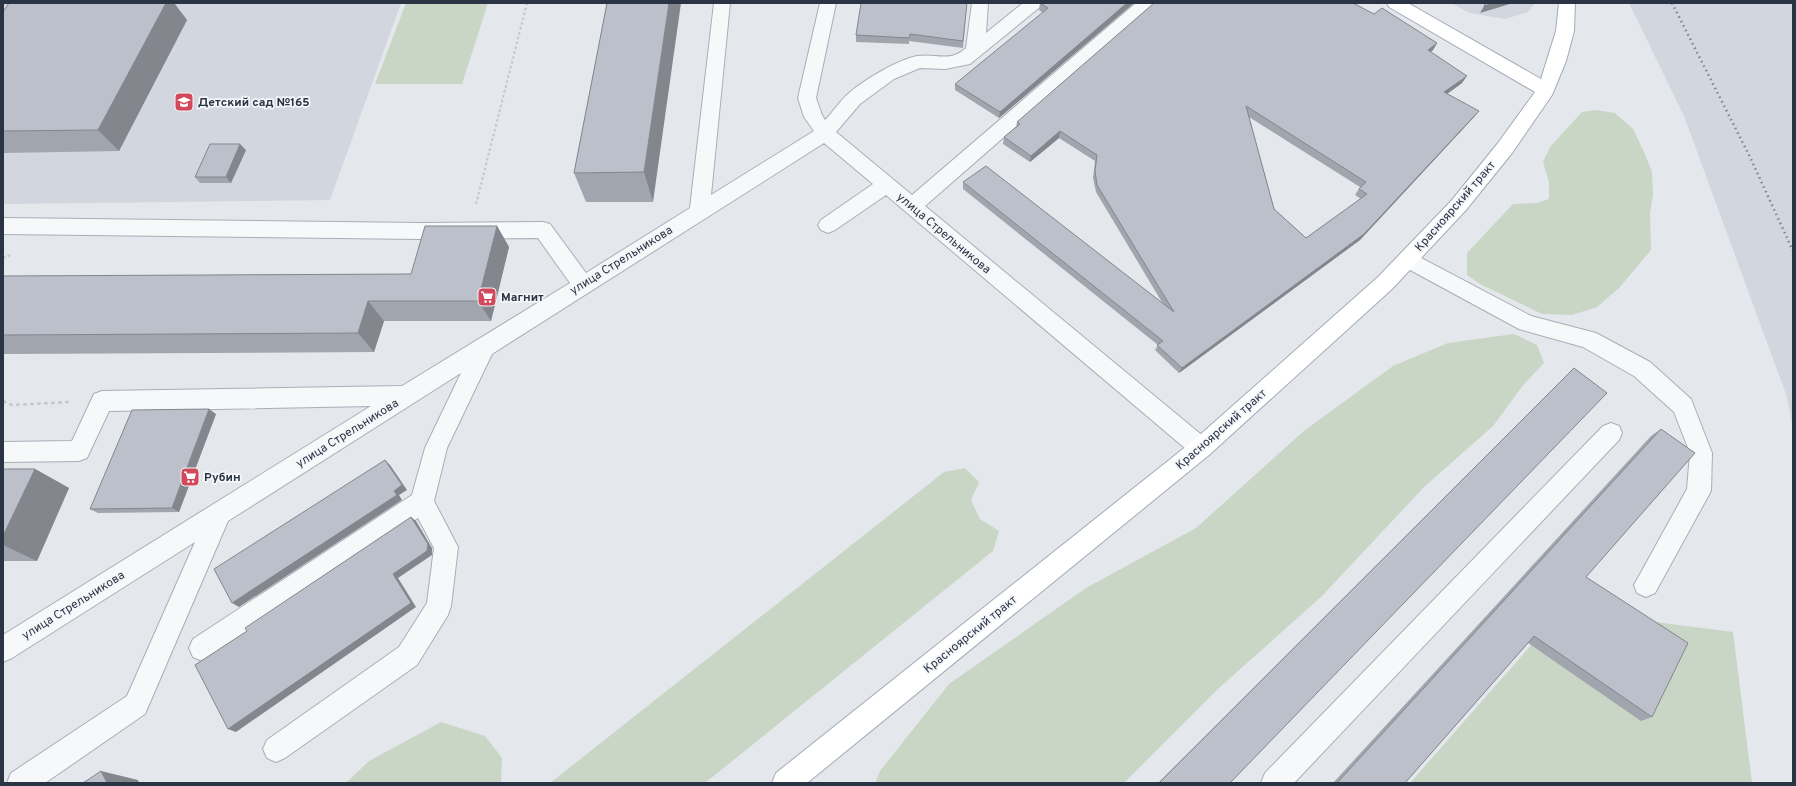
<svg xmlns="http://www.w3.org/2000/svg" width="1796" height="786" viewBox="0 0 1796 786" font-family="Overpass,sans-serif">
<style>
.built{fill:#d2d6de}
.green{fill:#c9d6c5}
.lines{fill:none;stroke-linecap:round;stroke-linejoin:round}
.minor-casing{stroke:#a9aeb7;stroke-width:2}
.major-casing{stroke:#a3abb8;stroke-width:2}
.path-far1{stroke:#c2c5cb;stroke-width:2;stroke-dasharray:2.5 2.5;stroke-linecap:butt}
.path{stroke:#c2c5cb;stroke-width:2.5;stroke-dasharray:3.5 3.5;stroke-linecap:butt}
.minor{fill:#f7f8fa;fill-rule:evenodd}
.major{fill:#fff;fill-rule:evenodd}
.rail{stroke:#7d8696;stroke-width:2.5;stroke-dasharray:1.5 3.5;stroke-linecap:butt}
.wall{fill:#a1a5ae;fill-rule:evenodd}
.shaded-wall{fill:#83868d}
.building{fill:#bbc0ca;stroke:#83868d;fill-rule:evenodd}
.labels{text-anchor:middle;stroke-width:3.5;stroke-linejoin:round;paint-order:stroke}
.poi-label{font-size:12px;font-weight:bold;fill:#2b3445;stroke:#f4f6f9;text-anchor:start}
.street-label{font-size:12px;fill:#2b3445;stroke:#f4f6f9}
</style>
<rect width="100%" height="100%" fill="#e4e7ec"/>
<path class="built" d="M3,3H401L330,200L3,204Z
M1451,3H1535L1528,12L1505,19L1470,13Z
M1629,3H1793V428L1787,397L1684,116Z"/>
<path class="green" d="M406,3H488L462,84H375Z
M1595,110L1615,113L1633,129L1644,152L1652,172L1653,195L1650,213L1651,250L1619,288L1597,307L1572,315L1542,314L1480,284L1467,275V253L1513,204L1537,203L1549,199V182L1543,162L1550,147L1582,112Z
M1514,334L1537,345L1544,363L1524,384L1493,426L1424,487L1322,596L1219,688L1124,783H875L880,771L949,684L1086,588L1196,528L1305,430L1393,366L1448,343Z
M965,468L979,482L971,500L980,519L999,531L993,551L705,783H550L944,472Z
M1562,610L1733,632L1752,783H1410Z
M441,722L485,736L502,758L501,783H336L347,782L369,761Z"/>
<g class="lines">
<g class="minor-casing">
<path id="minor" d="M714,3H730L711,195L814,131L804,117L798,98L820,3H836L816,98L822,115L825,120C833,112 839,102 848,94C862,81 897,60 917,56C936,53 950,63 966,48L972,3H988L986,33L1023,3H1042L1040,7L970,64L945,69L920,68L894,79L860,104L836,132L912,195L1136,3H1155L1153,7L925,206L1209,441L1212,448L1209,455L1201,458L1193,455L886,195L835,230L828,233L821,230L818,225L821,220L873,184L824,143L492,354L447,448L434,501L458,547L451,606L448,615L417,665L285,758L276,762L267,758L263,749L267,740L399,647L427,603L434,548L418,518L211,657L202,661L193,657L189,648L193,639L412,495L425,448L461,373L228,521L145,714L45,783H7L11,773L127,696L195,542L12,658L3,662V635L371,406L109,411L87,458L79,461L3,462V442L72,441L94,394L102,391L402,386L570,283L538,238L421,239L3,234V218L421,223L543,222L550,224L586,273L690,208Z
M1408,251L1531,316L1596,333L1650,362L1691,399L1712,453L1711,491L1655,593L1646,597L1637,593L1634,585L1687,489L1690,453L1674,412L1634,376L1583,347L1519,329L1401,265L1398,259L1401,253Z
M1611,423L1619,426L1622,433L1619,440L1294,783H1261L1265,773L1603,426Z"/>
</g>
<g class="major-casing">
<path id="major" d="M1387,3H1408L1541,79L1556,31L1559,3H1575L1574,31L1566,61L1552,95L1512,153L1466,210L1392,289L1209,455L807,783H772L776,773L1193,441L1378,277L1452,200L1498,143L1535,92L1389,7Z"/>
</g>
<path class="path-far1" d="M476,204L527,3
M3,258L10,255"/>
<path class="path" d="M3,401L12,405L70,402"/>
<use href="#minor" class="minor"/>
<use href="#major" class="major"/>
<path class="rail" d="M1672,3L1750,157L1793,251"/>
</g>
<path class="wall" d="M9,3H174L187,20L119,151L3,153V12Z
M607,3L653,202H586L574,173Z
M967,3L963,48L909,41V44L856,42V35Z
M1040,3H1134L999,118L955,90V84L1043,13L1039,10Z
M1374,14L1437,43L1433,50L1431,52L1462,83L1447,94L1474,117L1360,240L1179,373L1155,350L1158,345L963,189V182L1163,304L1096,192L1093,178L1095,161L1059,138L1030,162L1003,144L1004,137L1016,128L1017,122ZM1249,117L1360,187L1355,195L1361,199L1306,238L1274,209Z
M246,150L231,183H200L195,177Z
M497,226L509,247L491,321H384L374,352L3,354V276L411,274Z
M1574,368L1230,783H1158L1568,374Z
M216,414L179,512L98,513L90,509Z
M1661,429L1586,577L1652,717L1641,721L1528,643L1405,783H1333L1651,436Z
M3,469H35L69,488L37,561H3Z"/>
<path class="shaded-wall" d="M166,3H174L187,20L119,151L98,130Z
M669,3H681L653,202L644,172Z
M1127,3H1134L999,118L1000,112Z
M1495,3H1513L1480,13L1484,6Z
M1437,43L1433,50L1424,57L1428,50Z
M1467,76L1462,83L1440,99L1444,92Z
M1479,111L1474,117L1360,240L1179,373L1182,368Z
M1060,131L1059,138L1030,162L1031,156Z
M240,144L246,150L231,183L226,177Z
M497,226L509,247L491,321L478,301Z
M368,301L384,321L374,352L358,333Z
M209,409L216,414L179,512L172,508Z
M385,460L390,465L407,490L399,495L402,500L239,607L232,603L394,491Z
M35,469L69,488L37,561L3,545V536Z
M411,517L416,521L432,548V555L398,578L416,607L236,732L228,729L393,574Z
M101,771L138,780L139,783H107Z"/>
<path class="building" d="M9,3H166L98,130L3,131V12Z
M607,3H669L644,172L574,173Z
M861,3H967L963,41L910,34L909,38L856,35Z
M1040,3H1127L1000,112L955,84L1048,8Z
M1154,3H1353L1374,14L1382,8L1437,43L1428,50L1467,76L1444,92L1479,111L1364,234L1182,368L1157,345L1163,341L963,182L986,166L1174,312L1097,185L1095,171L1097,155L1060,131L1031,156L1004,137L1020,124L1017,122ZM1246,106L1366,182L1359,189L1367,194L1306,238L1274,209Z
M1486,3H1495L1484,6Z
M210,144H240L226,177H195Z
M425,226H497L478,301H368L358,333L3,335V276L411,274Z
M1574,368L1607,393L1230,783H1159Z
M209,409L172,508L90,509L132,410Z
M1661,429L1695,453L1586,577L1688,643L1652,717L1534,636L1405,783H1337Z
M385,460L402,485L394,491L397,495L232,603L214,569Z
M3,469H35L3,536Z
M411,517L428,544L427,551L393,574L411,603L228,729L195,665L247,631L245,628Z
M101,771L107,783H83Z"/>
<defs>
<g id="school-square" transform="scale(1)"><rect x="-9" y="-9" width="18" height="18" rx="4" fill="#d1495b" stroke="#f4f6f9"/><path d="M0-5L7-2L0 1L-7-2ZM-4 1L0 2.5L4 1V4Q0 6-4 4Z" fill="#fff"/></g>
<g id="supermarket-square" transform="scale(1)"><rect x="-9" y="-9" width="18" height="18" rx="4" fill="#d1495b" stroke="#f4f6f9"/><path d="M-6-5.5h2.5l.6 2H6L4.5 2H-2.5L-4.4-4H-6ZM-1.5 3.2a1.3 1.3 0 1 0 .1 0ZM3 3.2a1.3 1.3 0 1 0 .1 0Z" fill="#fff"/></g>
</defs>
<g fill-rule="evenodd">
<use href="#school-square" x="184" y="102"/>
<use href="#supermarket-square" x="487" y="297"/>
<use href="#supermarket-square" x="190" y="477"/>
</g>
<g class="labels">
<g class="poi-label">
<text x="198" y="106">Детский сад №165</text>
<text x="501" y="301">Магнит</text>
<text x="204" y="481">Рубин</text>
</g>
<g class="street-label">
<text transform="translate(1455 206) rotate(-49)" y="4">Красноярский тракт</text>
<text transform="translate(944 233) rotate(40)" y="4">улица Стрельникова</text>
<text transform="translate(621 260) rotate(-32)" y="4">улица Стрельникова</text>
<text transform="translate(1221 429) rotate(-41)" y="4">Красноярский тракт</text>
<text transform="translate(347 433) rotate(-32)" y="4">улица Стрельникова</text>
<text transform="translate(73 605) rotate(-32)" y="4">улица Стрельникова</text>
<text transform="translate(970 634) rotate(-39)" y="4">Красноярский тракт</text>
</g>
</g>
<rect width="1796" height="786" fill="none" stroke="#2b3445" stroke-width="8"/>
</svg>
